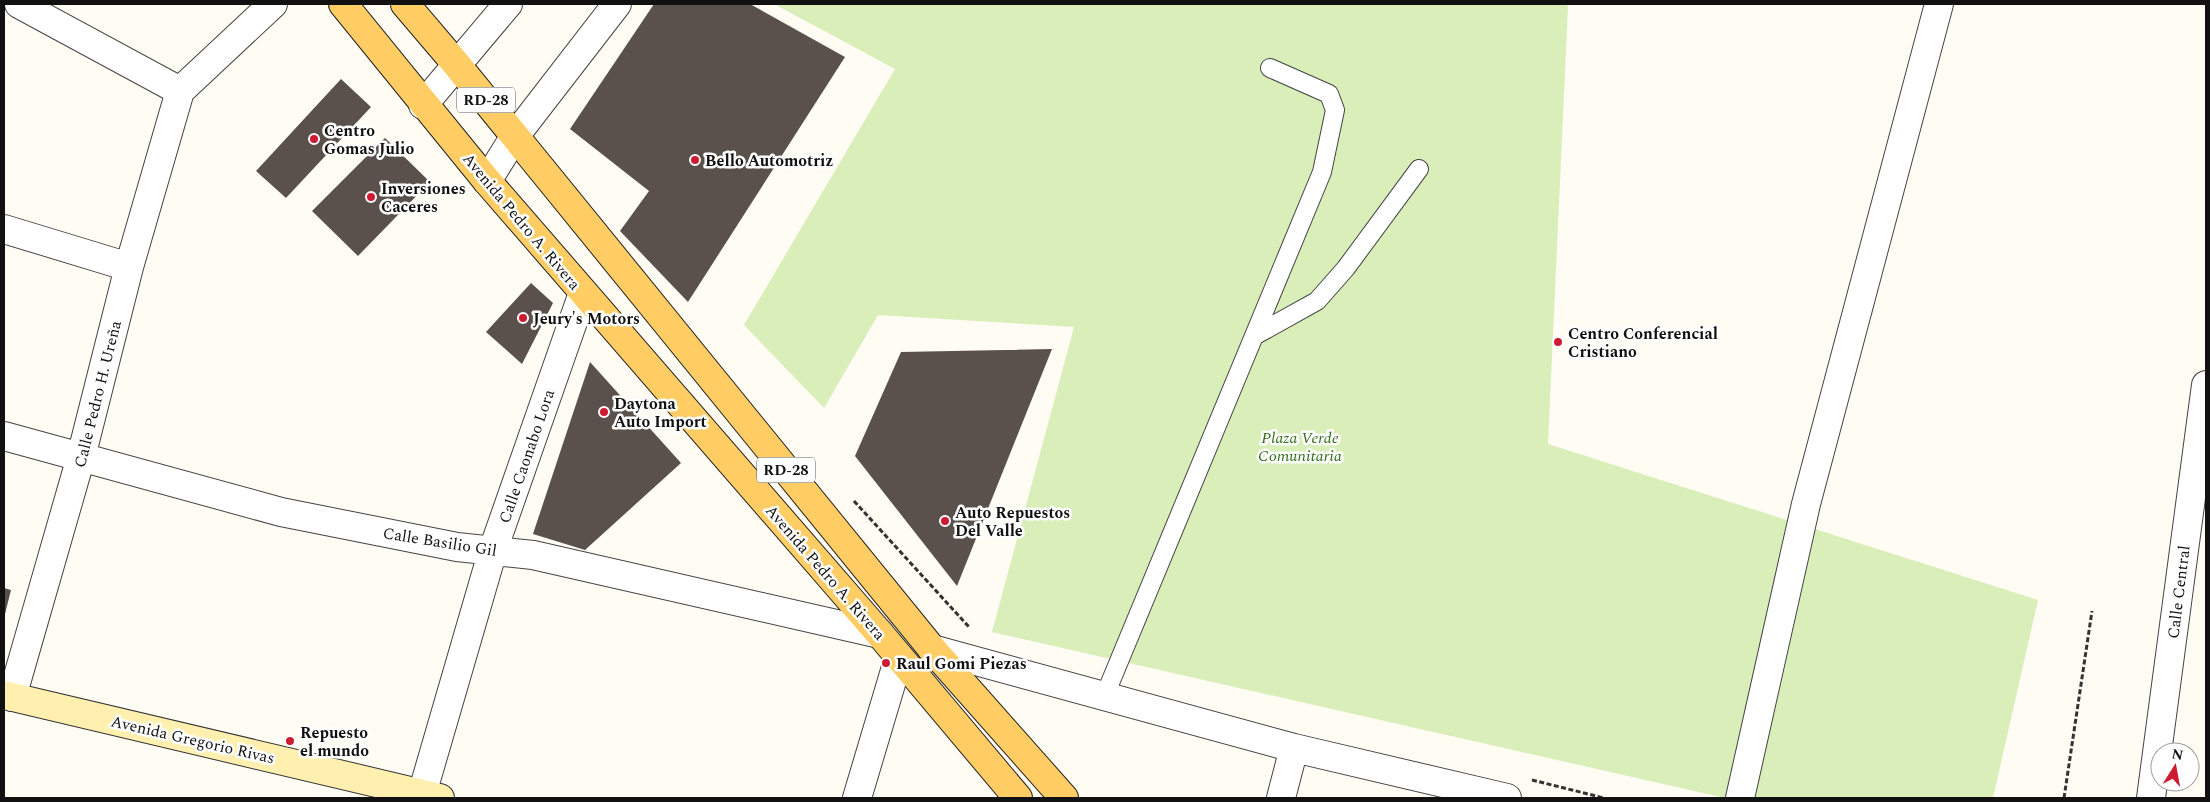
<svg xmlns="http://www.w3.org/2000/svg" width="2210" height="802" viewBox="0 0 2210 802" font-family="Spectral,serif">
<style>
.green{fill:#d9eeb9}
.building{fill:#5a504c}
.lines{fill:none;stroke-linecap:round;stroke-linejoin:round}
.service-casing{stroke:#444;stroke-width:20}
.minor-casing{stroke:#444;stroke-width:30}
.tertiary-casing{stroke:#444;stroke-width:30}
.secondary-casing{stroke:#333;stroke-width:30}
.primary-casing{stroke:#222;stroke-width:30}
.path{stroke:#333;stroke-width:3;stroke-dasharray:5 2.5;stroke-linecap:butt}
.service{stroke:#fff;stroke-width:18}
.minor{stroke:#fff;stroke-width:28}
.tertiary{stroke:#fff;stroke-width:28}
.secondary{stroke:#fff0af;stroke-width:28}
.primary{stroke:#ffcd64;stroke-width:28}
.poi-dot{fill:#ce1b32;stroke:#fff;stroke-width:2}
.labels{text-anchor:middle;stroke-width:5;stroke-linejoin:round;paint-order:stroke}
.shield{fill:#fff;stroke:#585858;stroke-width:1}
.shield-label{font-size:15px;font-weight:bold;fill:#111}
.poi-label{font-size:16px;font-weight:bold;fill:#111;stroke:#fff;text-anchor:start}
.street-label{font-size:16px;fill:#111;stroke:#fff}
.park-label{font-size:16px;font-style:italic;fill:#336f1a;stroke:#fff}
</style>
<rect width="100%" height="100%" fill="#fffcf4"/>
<path class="green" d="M774,4H1564L1568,6L1548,444L2038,600L1993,798H1725L992,632L1074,327L878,315L824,408L744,325L895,69Z"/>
<path class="building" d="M654,4H750L845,57L688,302L620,231L649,191L570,129Z
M341,79L371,107L286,198L256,171Z
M385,138L430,182L358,256L312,211Z
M531,283L553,303L522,364L486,332Z
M1052,349L957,586L855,456L901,352Z
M590,362L681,463L585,550L533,534Z
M4,588L11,590L4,618Z"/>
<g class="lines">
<g class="service-casing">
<path id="service" d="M1254,336L1317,301L1346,268L1419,169
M1105,695L1322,172L1335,110L1329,94L1270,68"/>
</g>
<g class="minor-casing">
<path id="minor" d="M19,4L180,91
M180,91L273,4
M423,105L508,4
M487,181L515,136L617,4
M4,229L129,267
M4,436L281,512L457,547L533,555L880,634
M932,649L1294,748L1507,798
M12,697L81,457L129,267L180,91
M422,794L493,550L583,293
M1281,798L1294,748
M1740,798L1806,504L1939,4
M2151,798L2206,385"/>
</g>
<g class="tertiary-casing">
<path id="tertiary" d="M857,798L899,657"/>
</g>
<g class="secondary-casing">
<path id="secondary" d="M4,695L440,798"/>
</g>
<g class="primary-casing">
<path id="primary" d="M343,4L487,181L880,634L1018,798
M405,4L457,65L932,649L1064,798"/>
</g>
<path class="path" d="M854,501L969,627
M1532,780L1604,798
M2064,798L2092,611"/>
<use href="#service" class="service"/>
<use href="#minor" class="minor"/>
<use href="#tertiary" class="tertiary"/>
<use href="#secondary" class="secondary"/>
<use href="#primary" class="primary"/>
</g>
<g class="poi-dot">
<circle cx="314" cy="139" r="5"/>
<circle cx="695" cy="160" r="5"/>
<circle cx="371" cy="197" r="5"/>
<circle cx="523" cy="318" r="5"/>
<circle cx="1558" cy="342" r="5"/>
<circle cx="604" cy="412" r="5"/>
<circle cx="945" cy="521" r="5"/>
<circle cx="886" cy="663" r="5"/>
<circle cx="290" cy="741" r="5"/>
</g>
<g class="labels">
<g class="shield">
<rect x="457" y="87.5" width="58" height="25" rx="4"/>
<rect x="757" y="457.5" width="58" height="25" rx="4"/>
</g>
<g class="shield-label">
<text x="486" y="105">RD-28</text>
<text x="786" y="475">RD-28</text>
</g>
<g class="poi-label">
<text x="324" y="136">Centro<tspan x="324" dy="18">Gomas Julio</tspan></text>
<text x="705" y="166">Bello Automotriz</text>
<text x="381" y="194">Inversiones<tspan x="381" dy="18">Caceres</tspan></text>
<text x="533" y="324">Jeury's Motors</text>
<text x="1568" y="339">Centro Conferencial<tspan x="1568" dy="18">Cristiano</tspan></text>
<text x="614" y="409">Daytona<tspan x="614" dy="18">Auto Import</tspan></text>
<text x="955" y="518">Auto Repuestos<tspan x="955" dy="18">Del Valle</tspan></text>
<text x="896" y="669">Raul Gomi Piezas</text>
<text x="300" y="738">Repuesto<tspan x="300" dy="18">el mundo</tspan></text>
</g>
<g class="street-label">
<text transform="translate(522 221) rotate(50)" y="6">Avenida Pedro A. Rivera</text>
<text transform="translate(97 394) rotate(-76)" y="6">Calle Pedro H. Ureña</text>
<text transform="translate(526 456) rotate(-71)" y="6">Calle Caonabo Lora</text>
<text transform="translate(440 541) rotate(9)" y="6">Calle Basilio Gil</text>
<text transform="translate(826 572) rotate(49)" y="6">Avenida Pedro A. Rivera</text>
<text transform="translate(2178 592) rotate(-83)" y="6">Calle Central</text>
<text transform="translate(193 739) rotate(13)" y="6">Avenida Gregorio Rivas</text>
</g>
<g class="park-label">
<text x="1300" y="443">Plaza Verde<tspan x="1300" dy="18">Comunitaria</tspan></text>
</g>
</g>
<rect width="2210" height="802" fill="none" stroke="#111111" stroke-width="10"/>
<g transform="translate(2175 767) rotate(11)"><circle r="24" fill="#ffffff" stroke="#a0a0a0"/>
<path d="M0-4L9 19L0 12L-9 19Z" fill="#ce1b32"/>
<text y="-8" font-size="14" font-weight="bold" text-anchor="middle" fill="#111111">N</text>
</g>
</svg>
